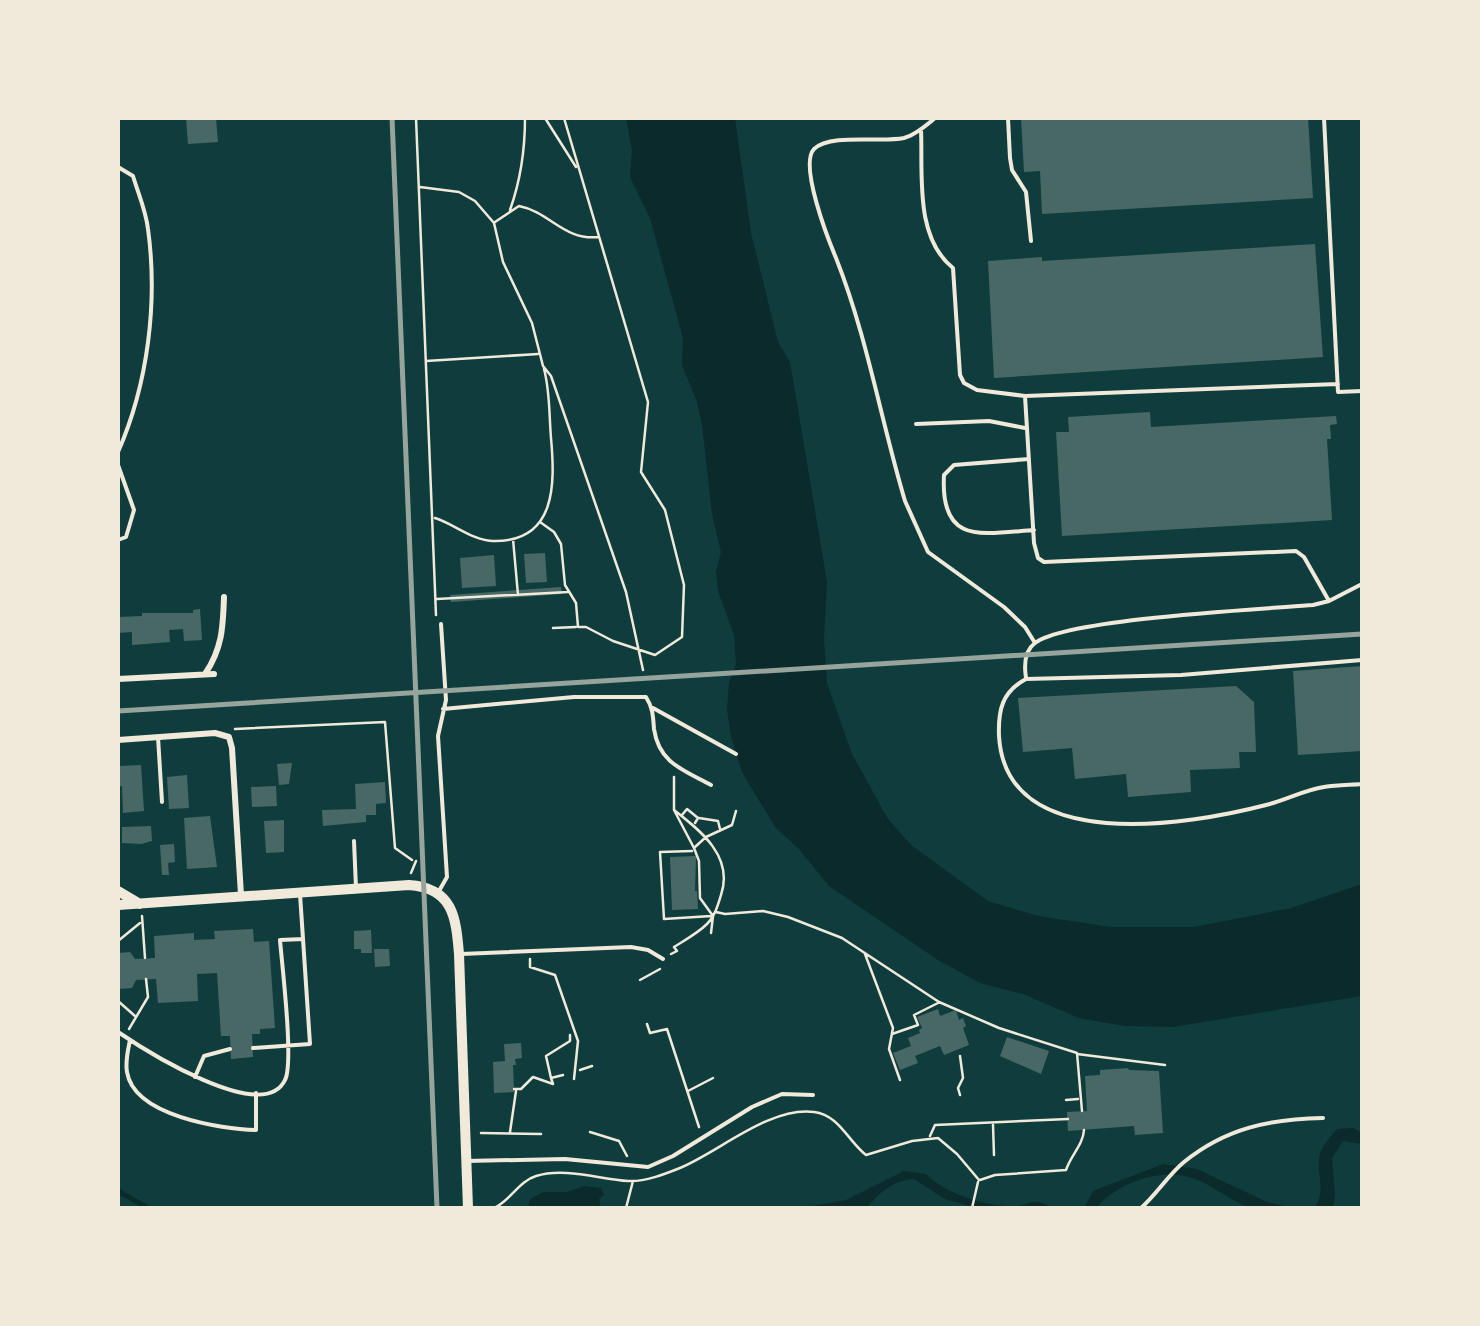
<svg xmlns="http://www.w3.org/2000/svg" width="1480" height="1326" viewBox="0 0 1480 1326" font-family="Figtree,sans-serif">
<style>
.water{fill:#0a2a2b}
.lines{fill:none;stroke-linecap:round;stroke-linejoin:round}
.stream{stroke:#0a2a2b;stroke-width:5}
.building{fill:#486865}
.path{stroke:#f1e9da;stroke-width:2.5}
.service{stroke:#f1e9da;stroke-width:4}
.minor{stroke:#f1e9da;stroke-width:6}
.secondary{stroke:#f1e9da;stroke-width:10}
.rail{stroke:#97a49c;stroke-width:5}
</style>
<rect width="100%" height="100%" fill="#0f3d3e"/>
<path class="water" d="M626,118H735L751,233L778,342L790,362L827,582L824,639L827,683L852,754L888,819L911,845L988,901L1038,916L1111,927H1194L1291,908L1362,884V996L1173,1027L1124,1026L1079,1018L1023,994L980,983L938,960L829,886L798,848L775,827L742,772L731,737L727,709L729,682L736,664L734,635L718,591L716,572L721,552L712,514L702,425L697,402L682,365L683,338L650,218L630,177L632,151Z
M1353,1128L1362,1133V1144L1343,1141L1332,1158L1335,1195L1333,1208H1308L1315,1207C1326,1190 1317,1176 1319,1158C1321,1147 1330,1137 1337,1129Z
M1163,1164L1197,1169L1267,1202L1292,1208C1280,1208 1265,1211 1253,1208C1229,1202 1212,1183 1189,1177C1157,1168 1116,1184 1096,1208H1084L1093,1191Z
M904,1171L926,1174C945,1194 987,1207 1015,1206C1033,1205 1032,1196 1052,1208H976L945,1199L914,1179C894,1180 878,1193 867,1208H801L846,1200Z
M584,1186L601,1188L604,1195L599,1199L601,1208H528L530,1199L544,1192H567Z"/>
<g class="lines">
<path class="stream" d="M118,1191L148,1208"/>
</g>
<path class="building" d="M186,118H216L218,142L188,144Z
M1021,118H1308L1313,198L1042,214L1040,171L1024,172Z
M1315,244L1323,357L994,378L988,261L1042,257V261Z
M1150,412L1151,427L1336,416L1337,424L1330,425L1331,439H1327L1332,520L1062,536L1056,432H1069L1068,417Z
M545,553L547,582L526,583L524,554Z
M494,555L496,586L462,588L460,558Z
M561,587L562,594L451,602L450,595Z
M200,609L202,640L184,641L183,629L169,630L170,642L132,645V632L118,633V617L142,616V613H193V610Z
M1362,666V751L1298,755L1293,671Z
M1236,686L1254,702L1256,752H1239L1240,768L1190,770L1191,792L1128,797L1126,774L1075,779L1072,748L1023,752L1018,698Z
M292,763L289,784L279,785L277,764Z
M141,765L144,811L123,813L122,786L118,787V766Z
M187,775L189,808L169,809L167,777Z
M385,782L386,803L376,804V815H366V822L323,826L322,810L356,809L355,784Z
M276,786L277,806L252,807L251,787Z
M210,816L217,867L187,869L184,818Z
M284,820V852L266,853L264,821Z
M151,826L152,841L141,844L122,843V827Z
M174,844L175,862L168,863L169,875H162L160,845Z
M696,856L695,891H697L698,909L672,910L670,857Z
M253,929L254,942L269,941L275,1028L260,1029V1034H252L253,1057L231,1059L230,1036H221L217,973L197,974L198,1001L158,1003L156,979L136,980L132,988L118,989V953L130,952L135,959L155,958L154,936L194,933V940L215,939L214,931Z
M371,930L372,953H361V949H354V931Z
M374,949H389L390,966L375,967Z
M938,1009L940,1016L956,1010L959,1020L963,1018L966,1026L963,1028L969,1045L944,1055L940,1046L915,1056L918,1063L900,1070L893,1053L911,1046L908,1038L920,1033L919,1030L922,1028L917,1017Z
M1007,1037L1049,1051L1041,1074L1000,1056Z
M521,1043L522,1058L515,1059L516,1065H513L514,1092L494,1093L493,1062L505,1061L504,1044Z
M1128,1068L1129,1070L1159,1071L1163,1133L1135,1135L1134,1126L1068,1131L1067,1112L1087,1111L1085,1076L1100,1075V1070Z"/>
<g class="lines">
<path class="path" d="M416,118L436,615
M545,118L576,167
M420,187L459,192L475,201L494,223L503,262L532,323L543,366L551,376L626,592L643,670
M510,210C521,179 525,150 525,118
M495,222L519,206C550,212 564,241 599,237
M426,361L538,354
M435,518C454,524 472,540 492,541C557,543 555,483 551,438C549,414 550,391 544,369
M540,522L554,532L561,544L565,585L576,603L578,627H586L613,641L655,655L682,637L684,585L665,510L641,472L648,402L564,118
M513,539L518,595
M437,599L568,592
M553,628L576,627
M235,729L385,722L395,848L412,860
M674,777V810L694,848L699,861L700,898L713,916L711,933
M682,815L687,809L698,818L695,823
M699,818L718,821L720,829
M695,847L706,837L732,825L736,811
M692,851L660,852L664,919L711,916
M411,873L416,861
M716,912L725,914L763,911L788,917L842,938L939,1002L999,1028L1077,1053L1082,1111
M142,916L145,958
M118,941L140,923
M671,954L677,951L674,947C685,940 698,933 707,924C715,916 718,905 721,895C734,857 701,831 674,810
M865,954L893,1028L889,1049L900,1080
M530,959V967L555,975L578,1041L574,1079
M640,980L660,969
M118,1001L135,1016
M647,1024L650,1033L667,1029L699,1127
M129,1029L148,997L146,979
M892,1034L918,1025L914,1015L938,1003
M1077,1054L1165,1065
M960,1056L963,1078L958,1088L960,1095
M580,1070L592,1066
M551,1078L546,1056L570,1041V1035
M514,1089H521L533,1077L553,1084L551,1078L563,1075
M688,1091L713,1078
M1066,1100L1078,1099
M993,1125L994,1155
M510,1132L516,1091
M590,1132L619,1141L627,1156
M481,1133L541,1134
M930,1136L935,1125L1068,1119
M980,1180L995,1175L1066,1170C1071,1155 1083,1145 1084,1130
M494,1208C510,1201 519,1181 536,1176C564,1167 599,1179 628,1181C645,1182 665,1174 680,1168C719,1152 770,1106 814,1112C839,1115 848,1141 866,1155L912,1141L938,1138L957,1154L979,1180
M626,1208L633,1181
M972,1208L978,1182"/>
<path class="service" d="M935,118C927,125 915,135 904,138C881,143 831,133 814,149C799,165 828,239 836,258C867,336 881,421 905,501L928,552L1004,607L1025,627L1035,643
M1008,118L1010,158L1012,170L1026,192L1031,241
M1324,118L1338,392L1362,391
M921,129C923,173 914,237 953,268L960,375L964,383L977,390L1025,396L1338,384
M118,167L133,176C138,193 146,211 148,229C158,302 148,384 118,452
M1025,396L1034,543L1038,558L1044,562L1296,551L1304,557L1329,601
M916,424L989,421L1025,428
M1029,459L954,465L944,475C940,545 981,534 1034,530
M118,465L134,510L126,537L118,540
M1362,660L1181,675L1026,679C1002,692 998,710 999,736C1006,856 1189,825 1266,805C1286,800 1304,790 1324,787C1337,785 1350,785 1362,784
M1026,678C1024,665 1024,651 1035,643C1066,619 1262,609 1313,605L1329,601L1362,584
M653,708L736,754
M443,709L574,697H646C653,708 653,716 654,729C659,763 683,770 711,785
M158,737L162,802
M354,841L356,888
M439,891L447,877L438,736L446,700L441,624
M300,894L303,939
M461,954L631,947L648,950L663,959
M118,1032C143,1049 263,1126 285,1080C294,1063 282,965 280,940L303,939L310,1044L253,1048
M130,1040C128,1050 125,1062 127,1072C134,1116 221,1129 256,1130V1093
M195,1077L204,1056L230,1049
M466,1161L565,1159L648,1167L673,1156L752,1107L782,1094L813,1095
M1141,1208C1156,1195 1169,1174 1184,1162C1226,1128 1270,1119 1323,1118"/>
<path class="minor" d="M205,674C222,649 223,628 224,597
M118,679L214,674
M118,740L215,733L229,737L232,748L241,895"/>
<path class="secondary" d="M118,891L140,904
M118,905L409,885C453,888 456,917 459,954L468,1208"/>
<path class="rail" d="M392,118L437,1208
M118,711L1362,634"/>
</g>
<rect width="1480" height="1326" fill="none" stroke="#f1e9da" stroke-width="240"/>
</svg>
